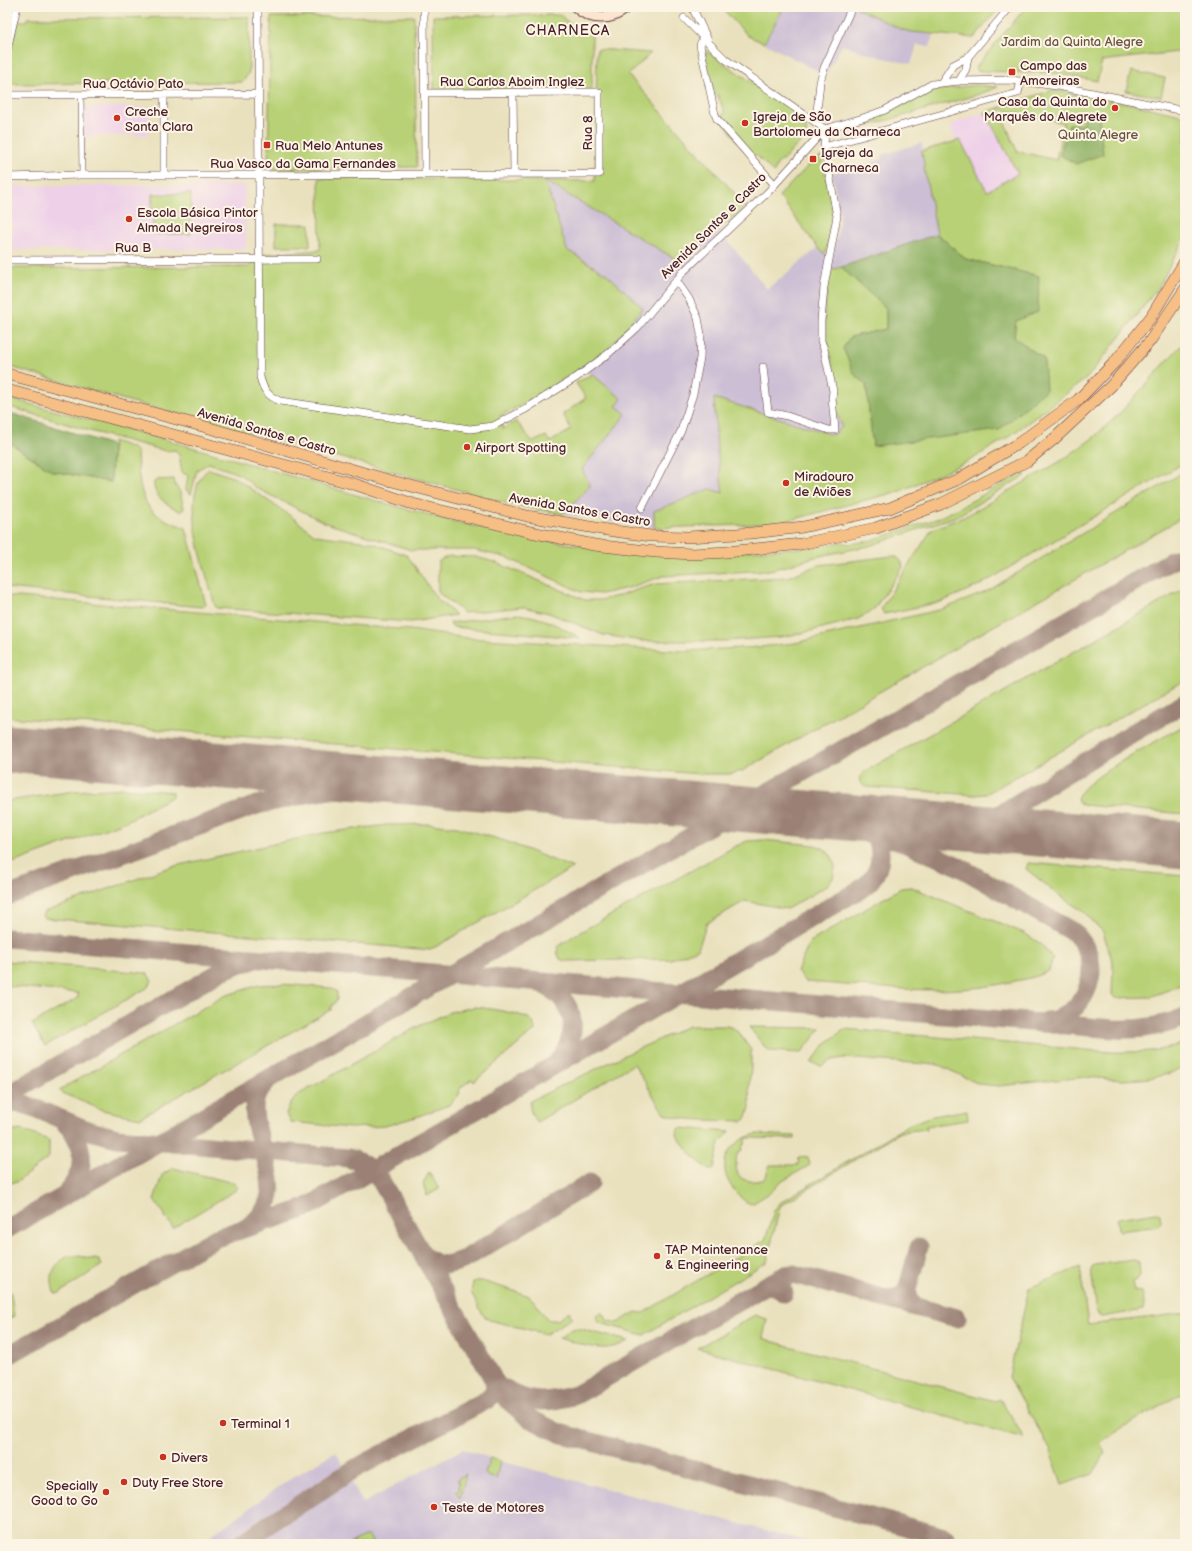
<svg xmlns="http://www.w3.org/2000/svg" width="1192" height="1551" viewBox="0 0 1192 1551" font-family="'Balsamiq Sans',sans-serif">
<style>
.built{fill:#eed0e8}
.industrial{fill:#ccbed4}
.green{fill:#b8d176;stroke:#817850;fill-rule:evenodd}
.forest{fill:#92b367;stroke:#6e6949}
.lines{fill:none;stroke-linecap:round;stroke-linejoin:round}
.taxiway{stroke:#9a8074;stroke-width:19}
.runway{stroke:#9a8074;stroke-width:47}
.pedestrian-casing{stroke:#623c41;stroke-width:6}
.minor-casing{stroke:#623c41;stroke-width:8}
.tertiary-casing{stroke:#623c41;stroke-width:10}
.secondary-casing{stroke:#623c41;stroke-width:12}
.primary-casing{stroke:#623c41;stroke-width:12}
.pedestrian{stroke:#fff;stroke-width:5}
.minor{stroke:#fff;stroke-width:7}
.tertiary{stroke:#fff;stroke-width:9}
.secondary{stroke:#fbe5cf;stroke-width:10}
.primary{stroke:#f5bf86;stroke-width:11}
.poi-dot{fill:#c8321e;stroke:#fcf5e5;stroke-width:1.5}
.labels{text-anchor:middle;stroke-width:4;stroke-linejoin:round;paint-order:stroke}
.park-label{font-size:13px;fill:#6b5442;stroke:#fcf5e5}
.poi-label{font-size:13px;fill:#4a1f2b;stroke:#fcf5e5;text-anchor:start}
.street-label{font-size:13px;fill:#4a1f2b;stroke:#fcf5e5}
.neighbourhood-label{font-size:14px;letter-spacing:1px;fill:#4a1f2b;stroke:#fcf5e5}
</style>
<rect width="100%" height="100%" fill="#fcf5e5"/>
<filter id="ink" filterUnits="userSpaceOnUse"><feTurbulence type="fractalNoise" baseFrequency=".025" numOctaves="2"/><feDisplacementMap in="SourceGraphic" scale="8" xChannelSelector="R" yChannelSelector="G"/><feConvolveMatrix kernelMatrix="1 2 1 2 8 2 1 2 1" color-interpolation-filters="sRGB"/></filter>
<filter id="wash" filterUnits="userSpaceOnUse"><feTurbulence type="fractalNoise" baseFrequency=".012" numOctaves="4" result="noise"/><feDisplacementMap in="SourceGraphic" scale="16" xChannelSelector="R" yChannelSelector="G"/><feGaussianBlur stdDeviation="0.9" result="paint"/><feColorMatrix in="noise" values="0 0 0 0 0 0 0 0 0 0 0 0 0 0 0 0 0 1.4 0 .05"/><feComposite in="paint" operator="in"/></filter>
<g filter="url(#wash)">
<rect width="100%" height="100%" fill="#e9e1bd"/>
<path class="built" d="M84,107H149V135L84,136Z
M985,112L1018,175L987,191L960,140H955L950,125Z
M245,185L246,249L12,250V186Z"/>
<path class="industrial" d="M784,7H857V8L900,29L912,32L933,35L930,47L917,45L911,64L880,57L842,45L829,69L825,79L818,71L764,43Z
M922,143L925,173L937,234L829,270L824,315L827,340L836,385L835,399L837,414L842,427L833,435L715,399L717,450L723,493L654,511V528L563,514L589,486L582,469L626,414L616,406L622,399L592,374L578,370L611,346L608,275L567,250L544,181L682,263L719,230L767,289L818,248L832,259L838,232L840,215L832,173L870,164V163L883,159L882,155Z
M463,1449L500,1461L818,1544H203L213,1534L293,1477L336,1452L363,1503Z"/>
<path class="green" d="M721,7H784L764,43L748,36Z
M857,7H1000L974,38L912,32L900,29L857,8Z
M1026,7H1185V51L1102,61L1097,81L1056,73L977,71L975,68Z
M560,15L575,28L592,34V89L434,90L433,16Z
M414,16L417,167L268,169L271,17Z
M249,17V72L243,82L7,84V65L18,21H27V18Z
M597,49L651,53L628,75L746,206L682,263L545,181L567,250L608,275L643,308L611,346L578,370L522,405L500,416L503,429L516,421L533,442L546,436L550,442L571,430L563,414L586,398L576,383L592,374L622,399L616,406L626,414L582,469L590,486L563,514L513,505L288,443L160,410L7,366V268L248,267L265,254L320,250L319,178L595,181Z
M706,51L791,109C801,117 810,124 805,137L784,159L777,164L774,173L756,155L751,156L742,147L719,116L725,113L717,94L714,97L705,53Z
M1131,71L1165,78L1161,97L1126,91Z
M976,85L998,87L980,94L878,123L833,134L843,128L871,119L937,90Z
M1053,90L1132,104L1185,116V237L1158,288L1087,378L1010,436L969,461L900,491L783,522L744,525L654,528V511L710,489L723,493L717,450L714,398L833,435L842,427L837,414L835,399L836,385L827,340L824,315L830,270L841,267L886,308V329L850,337L854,374L866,384L873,446L1044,359L1014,337L1015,321L1039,276L966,259L937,234L925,173L922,151L960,140L987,191L1018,174L985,112ZM999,109L1064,123L1056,160L1017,151Z
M822,156L833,213L828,245L825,254L818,248L779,196L807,167Z
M152,194H191V212L152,213Z
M153,216H191V234H153Z
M276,224H310V246H276Z
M1185,341V462L982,584L941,602L884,614L881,608L932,529L964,517L1061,461L1093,438L1121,412Z
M7,398L167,440L377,501L460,523L542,540L609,549L679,555L813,547L840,542L850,544L869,541L936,519L959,508L1022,473L1026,475L957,516L869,546L815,557L786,566L770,570L663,576L628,588L601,594L581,592L508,558L474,550H411L326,523L256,488L241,475L209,463L197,470L191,494L186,490L188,475L182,473L179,455L175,450L166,451L90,431L7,406Z
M7,441L52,471L111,482L113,441L133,448L137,452C138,470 139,502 155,513C163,520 176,524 186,528L206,605L202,607L7,588Z
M209,469L235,478L292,517L315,535L370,542L406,555L409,558L437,599L456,615L411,622L217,608L215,606C207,573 176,493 209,469Z
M1185,471V516L742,771L731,774H700L7,717V596L410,630L467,638L684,651L760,647L795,643L943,609L986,592Z
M174,479L175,485L180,492L184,508L181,512C169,505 153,498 154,482L157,480Z
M450,556L476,557L497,563L585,600H601L618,596L655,584L787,577L819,565L893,556C899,557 902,561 903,567L874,609L868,613L858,619L802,633L781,637L724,641H642L603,635L549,613L523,607L464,613L441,595L438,591V562L442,559Z
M1185,588V680L986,794L975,795L867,787C858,784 857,778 864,772Z
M517,614C544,617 557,625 580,638L452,627L450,623Z
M1185,725V814L1084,805L1079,803L1077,798C1087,776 1161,739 1185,725Z
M125,788L172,792L173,796L127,821L7,865V801L74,791Z
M429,824L457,827L505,841L573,868L430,950L56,919L44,918L42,916L44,912L170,867L323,833L387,825Z
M763,840L814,845L825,849L832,857L835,867L833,878L828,885L787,909L745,901L707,923L698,949L671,959L565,961L560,959L557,952L558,947L573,936L734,847L747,841Z
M1028,863L1185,876V981L1176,987L1150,997L1115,998L1112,995L1113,963L1103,932L1083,911L1064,899L1026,869Z
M911,887L1024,933L1041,944L1053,958L1049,970C1038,977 1027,979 1015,981C946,998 874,986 805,982L797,971L810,942L901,888Z
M7,961L147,973L152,981L147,988L45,1046L32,1024L78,998V993L7,986Z
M281,984L331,988L337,992V1000L330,1008L332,1009L140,1118L102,1110L62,1093L59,1090L224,996L259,985Z
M474,1007C486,1008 520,1013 530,1019C534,1022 534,1025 535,1030L474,1082L472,1079L460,1088L459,1095L449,1105L416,1117L385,1126L351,1128L291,1122L286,1114L290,1104L296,1096L417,1027L450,1012Z
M689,1026H727L733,1028L739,1033L751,1050V1068L749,1085L750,1108L746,1119L743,1121C726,1120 675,1122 663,1112L634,1064L537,1122C532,1116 529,1110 530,1101L629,1053Z
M749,1027L821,1028L801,1053L768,1051Z
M845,1029L1110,1052C1135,1052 1162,1053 1185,1042V1068L1161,1076L1142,1079L1122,1080L1086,1077L998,1086L979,1084L939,1065L843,1058L832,1060L822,1066L811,1063L826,1043Z
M967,1110L968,1120L926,1126V1129L900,1132L780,1206L767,1262L644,1335L600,1323L597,1320V1315L600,1313L604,1314L607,1320L617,1323L636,1312L643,1313L765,1240L775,1209L781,1202L910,1124L933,1116Z
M680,1128L730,1132L720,1142L714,1168L711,1170L707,1169L687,1150L677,1135L678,1129Z
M21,1130L49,1140V1157L17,1182L7,1183V1132Z
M756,1134L795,1136V1139L746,1138L745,1144H743L742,1151L737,1154C736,1160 735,1168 738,1174C742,1183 757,1182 765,1179L770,1165H798L799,1157L808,1158L810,1165L781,1182L771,1192L752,1204C744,1202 740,1197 735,1191C714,1167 727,1141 756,1134Z
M173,1168L234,1183L238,1187L236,1190L173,1228L154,1200L162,1175Z
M429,1172L439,1189L427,1196L423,1184Z
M1157,1212L1160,1214L1161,1223L1159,1226L1120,1231L1118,1229L1117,1220L1118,1218Z
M68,1256H79L99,1260L102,1265L58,1294L54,1292C49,1273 53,1266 68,1256Z
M1134,1260L1139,1263L1140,1275L1137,1280L1132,1281L1134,1291L1141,1292C1144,1296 1145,1305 1143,1310L1102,1317L1099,1316L1097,1312L1091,1270L1094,1265Z
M1080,1267L1088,1325L1185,1313V1392L1115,1432L1100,1443L1105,1452L1093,1474L1062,1485L1051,1451L1009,1377L1029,1288Z
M476,1281H482L527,1295C537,1301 540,1313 549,1320H558L569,1311L572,1318L546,1334L489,1320L483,1315L471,1292L473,1283Z
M7,1287L11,1294L14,1316L7,1320Z
M755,1315L767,1319L763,1338L774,1342L995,1401L1000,1399L1024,1438L697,1348Z
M577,1328L628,1341C604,1355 583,1345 559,1338L570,1330Z
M490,1458L500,1461L496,1479L487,1476L485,1473Z
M466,1474L460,1497V1498L456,1491L459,1489V1483L457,1479Z
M368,1534L373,1544H349Z"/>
<path class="forest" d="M1085,115L1099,118L1103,154L1076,164L1060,155L1069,124L1083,125Z
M937,234L966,259L1039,276L1038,312L1016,321L1014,337L1044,359L1046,390L999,430L873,446L866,384L854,374L843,348L850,337L886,329V308L841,267Z
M7,412L112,445L111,482L52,471L7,441Z"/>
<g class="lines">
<path class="taxiway" d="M7,765L64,759H144
M782,812L820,819L869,831L904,843L956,865L1075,933C1080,939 1085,945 1088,953C1099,982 1078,1018 1047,1021
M977,828L1134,732L1185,703
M7,896L257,805L311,793L355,786L420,782
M7,938L1114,1029C1139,1030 1162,1027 1185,1017
M540,983C577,1000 582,1033 556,1064
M7,1095L222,971L238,964L251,961
M7,1102L27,1105L90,1131L117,1138L348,1158C363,1162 371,1169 381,1181L495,1382L510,1402L529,1418L559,1433L945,1537
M63,1121C86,1142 88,1172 65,1194
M249,1226C285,1200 267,1167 258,1132C255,1122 253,1111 255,1101C256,1093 262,1087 267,1081
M7,1229L1171,561L1185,556
M423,1256C441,1267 443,1267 463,1260L590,1183
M786,1275L782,1287L784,1293C779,1287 775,1286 767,1285L786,1275L793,1274L890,1300
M907,1290L919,1247
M915,1306L910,1301L907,1290C902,1297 898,1298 890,1300L957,1318
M7,1356L216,1238L306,1208L861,889C893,867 883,824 844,817
M506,1389C531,1406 550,1402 576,1395L767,1285
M241,1544L269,1524L356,1468L487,1400L494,1393L495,1382"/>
<path class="runway" d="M7,748L1185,845"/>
</g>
</g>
<g filter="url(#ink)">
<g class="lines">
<g class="pedestrian-casing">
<path id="pedestrian" d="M81,95L82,175"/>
</g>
<g class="minor-casing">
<path id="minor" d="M258,7L260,377C263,389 267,396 280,401L470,429L493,426L524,410L577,377L608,354L637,328L684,271L768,192L825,129
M424,7L425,174
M692,7L708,40
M7,11L8,7
M684,18L725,59L825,129
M703,38L700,45L715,114L717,119L774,184
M7,50L17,7
M959,81L966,69L968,57
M941,83L953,65L968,57L1010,7
M513,93L514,174
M164,94V175
M7,95L259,94
M816,122L820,82L824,68L852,7
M825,129L863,118L885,110L932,84L959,81L1011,80L1057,86L1185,111
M824,147L1018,93L1021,81
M7,177L82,175L599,174V92L424,93
M7,260L317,259
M763,367L768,412L787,416L829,430H835L832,398L833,391L824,349L821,341V321L824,287L837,216L824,147L825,129
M642,508L681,431L693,394L700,358L701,334L698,318L689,299L676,280"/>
</g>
<g class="tertiary-casing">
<path id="tertiary" d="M1183,110H1185"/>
</g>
<g class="secondary-casing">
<path id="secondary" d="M576,7C591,21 612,21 627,7"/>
</g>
<g class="primary-casing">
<path id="primary" d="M7,374L206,427L388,480L527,516L607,530L651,536L688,537L752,533L803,527L890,508L959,479L1019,443L1078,400L1115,362L1151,317L1185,261
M7,390L354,484L413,504L531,532L594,545L656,552L692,554L727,552L801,544L876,528L941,504L1027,461L1054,439L1111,386L1150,341L1185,289"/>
</g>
<use href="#pedestrian" class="pedestrian"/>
<use href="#minor" class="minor"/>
<use href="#tertiary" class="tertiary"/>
<use href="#secondary" class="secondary"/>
<use href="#primary" class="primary"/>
</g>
</g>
<g class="poi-dot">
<rect x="1008" y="68" width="8" height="8" rx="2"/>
<circle cx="1115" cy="108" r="4"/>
<circle cx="117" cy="118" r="4"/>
<circle cx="745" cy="123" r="4"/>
<rect x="263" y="141" width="8" height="8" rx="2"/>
<rect x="809" y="155" width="8" height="8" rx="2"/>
<circle cx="129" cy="219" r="4"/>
<circle cx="467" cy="447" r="4"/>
<circle cx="786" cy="483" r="4"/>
<circle cx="657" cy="1256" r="4"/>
<circle cx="223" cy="1423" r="4"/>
<circle cx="163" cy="1457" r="4"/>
<circle cx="124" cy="1482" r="4"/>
<circle cx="106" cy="1492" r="4"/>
<circle cx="434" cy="1507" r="4"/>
</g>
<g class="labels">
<g class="park-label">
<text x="1072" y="46">Jardim da Quinta Alegre</text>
<text x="1098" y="139">Quinta Alegre</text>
</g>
<g class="poi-label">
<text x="1020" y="70">Campo das<tspan x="1020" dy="15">Amoreiras</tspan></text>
<text x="1107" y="106" text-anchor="end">Casa da Quinta do<tspan x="1107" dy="15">Marquês do Alegrete</tspan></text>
<text x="125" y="116">Creche<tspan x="125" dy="15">Santa Clara</tspan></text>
<text x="753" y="121">Igreja de São<tspan x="753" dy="15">Bartolomeu da Charneca</tspan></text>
<text x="275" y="150">Rua Melo Antunes</text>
<text x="821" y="157">Igreja da<tspan x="821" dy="15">Charneca</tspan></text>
<text x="137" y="217">Escola Básica Pintor<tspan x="137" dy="15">Almada Negreiros</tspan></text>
<text x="475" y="452">Airport Spotting</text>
<text x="794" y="481">Miradouro<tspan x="794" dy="15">de Aviões</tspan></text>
<text x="665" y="1254">TAP Maintenance<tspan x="665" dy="15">&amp; Engineering</tspan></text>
<text x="231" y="1428">Terminal 1</text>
<text x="171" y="1462">Divers</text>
<text x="132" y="1487">Duty Free Store</text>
<text x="98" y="1490" text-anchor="end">Specially<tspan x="98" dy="15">Good to Go</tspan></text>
<text x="442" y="1512">Teste de Motores</text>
</g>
<g class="street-label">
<text x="512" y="86">Rua Carlos Aboim Inglez</text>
<text x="133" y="88">Rua Octávio Pato</text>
<text transform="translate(587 133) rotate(-90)" y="5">Rua 8</text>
<text x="303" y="168">Rua Vasco da Gama Fernandes</text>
<text transform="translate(713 225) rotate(-45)" y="5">Avenida Santos e Castro</text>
<text x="133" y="252">Rua B</text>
<text transform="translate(267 431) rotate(16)" y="5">Avenida Santos e Castro</text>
<text transform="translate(580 509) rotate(10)" y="5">Avenida Santos e Castro</text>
</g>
<g class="neighbourhood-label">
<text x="568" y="35">CHARNECA</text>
</g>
</g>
<rect width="1192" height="1551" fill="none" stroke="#fcf5e5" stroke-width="24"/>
</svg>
